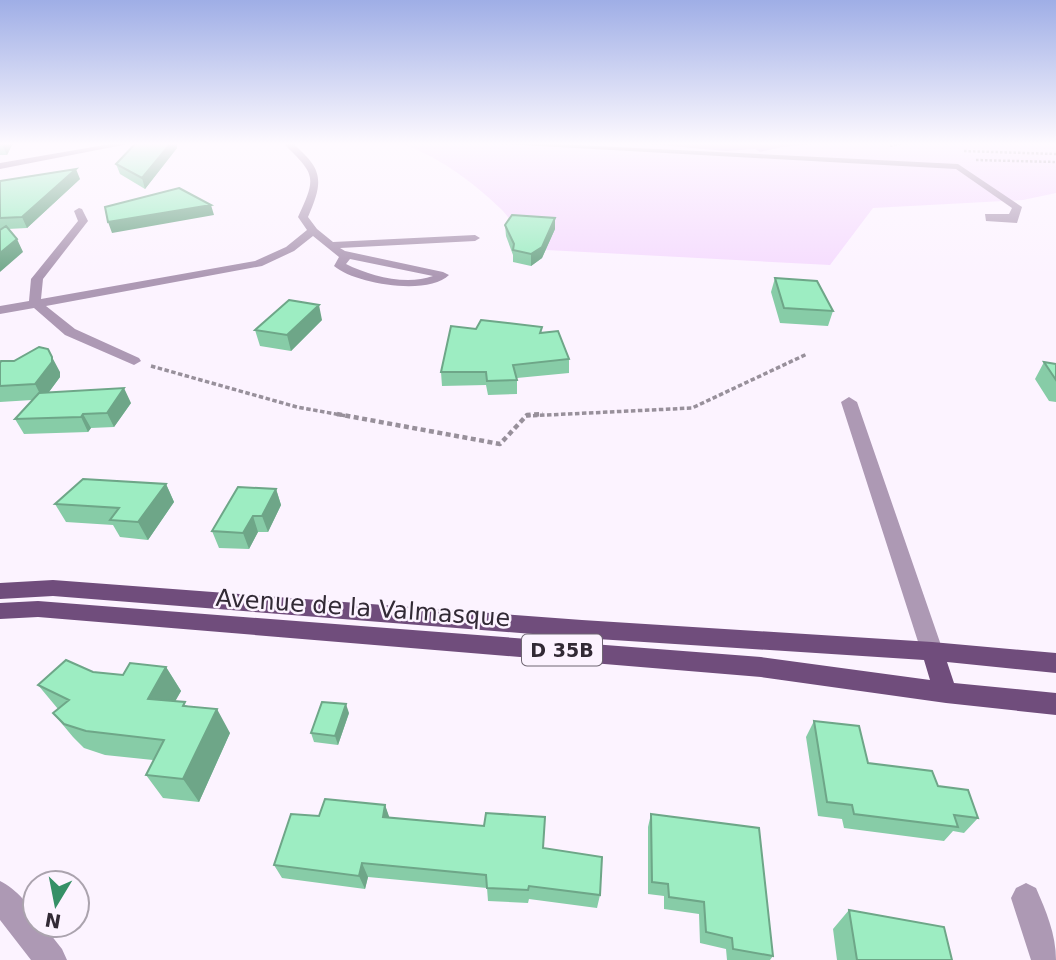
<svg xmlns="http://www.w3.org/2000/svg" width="1056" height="960" viewBox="0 0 1056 960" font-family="'DejaVu Sans',sans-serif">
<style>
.green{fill:#f5dbfe}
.water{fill:#d3a5e3}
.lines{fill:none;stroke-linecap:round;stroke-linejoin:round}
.path-far2{stroke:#98909b;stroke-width:2.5;stroke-dasharray:2.5 2;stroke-linecap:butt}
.path-far1{stroke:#98909b;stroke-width:3.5;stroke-dasharray:4.5 2.5;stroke-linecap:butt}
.path{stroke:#98909b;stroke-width:4.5;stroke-dasharray:5 3.5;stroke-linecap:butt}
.minor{fill:#ad99b4;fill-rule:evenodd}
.major{fill:#704d7c;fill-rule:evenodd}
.wall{fill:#87cca7}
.shaded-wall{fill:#6ea688}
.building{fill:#9dedc2;stroke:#6ea688;stroke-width:2}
.labels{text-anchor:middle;stroke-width:5;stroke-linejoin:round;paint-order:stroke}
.shield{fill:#fcf3ff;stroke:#6f6672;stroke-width:2}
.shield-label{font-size:19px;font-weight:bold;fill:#322a35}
.near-street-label{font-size:24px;fill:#322a35;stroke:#fcf3ff}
</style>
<rect width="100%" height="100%" fill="#fcf3ff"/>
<path class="green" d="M397,143H1056V193L1023,200L873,208L830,265L528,249C520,237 512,220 501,209C473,182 435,153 397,143Z"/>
<path class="water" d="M638,143H827L782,147L760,152L755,149L726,151Z"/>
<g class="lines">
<path class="path-far2" d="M890,146L905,143
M964,151L1056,154
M976,160L1056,162"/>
<path class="path-far1" d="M151,366L297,407L347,416
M526,416L692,408L807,354"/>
<path class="path" d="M337,414L500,444L527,415L543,414"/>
<path class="minor" d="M116,143H133L0,169V163Z
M283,143H292C323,169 324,180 308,217L317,229L333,242L475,235L480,238L475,241L340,248L345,251L443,272L449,275C428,296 355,284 334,266L339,257L313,236L294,251L262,266L46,306L75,329L139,358L141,361L134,365L65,335L34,308L0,314V306L29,301L31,279L78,221L74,211L79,208L82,209L88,221L43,279L41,299L255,261L286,247L307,230L298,217C318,175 314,174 283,143ZM350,259L433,276C406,286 370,276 346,264Z
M484,143H535L958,164L1022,207L1017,223L986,221L985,214H1009L1012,208L956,169Z
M849,397L857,402L943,651L940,658L932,660L924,658L921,651L841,402Z
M0,881C15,888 35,908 35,925H43L62,949L67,960H31L0,920Z
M1026,883L1036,888C1046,911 1056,934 1056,960H1031L1011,898L1016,888Z"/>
<path class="major" d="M53,580L582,620L932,642L1056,653V673L947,662L954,683L1056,693V715L946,703L761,677L38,617L0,619V603L38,601L761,657L930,680L924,660L582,638L53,596L0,599V583Z"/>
</g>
<path class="wall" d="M0,143H13L7,155H0Z
M136,143H176L177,148L145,189L120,174L116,164Z
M80,179L27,228L8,229L23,252L0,229V181Z
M555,218V229L542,258L531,266L513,262V255L506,236L505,225Z
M775,278L833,311L828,326L780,323L771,292Z
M322,320L291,351L260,346L255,330Z
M476,329L542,333L569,359V373L517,378V394L488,395L486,385L442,386L441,372Z
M1044,362L1056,364V402L1049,401L1035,379Z
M0,363L60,372V377L49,392L131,403L114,427L91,428L88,432L24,434L15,419L32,400L0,402Z
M166,484L174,502L148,540L120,537L113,525L66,522L55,504Z
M276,489L281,505L268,532H258L249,549L219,548L212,531Z
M166,667L181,691L175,701L188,706L230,733L199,802L163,798L146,775L153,760L105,755L84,748L73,737L53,713L58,709L38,685L93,672L123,675Z
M349,713L338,745L314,742L311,733Z
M814,721L868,763L938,786L978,818L964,833L953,831L944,841L844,828L842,819L818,816L806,737Z
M385,805L389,818L543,848L600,895L597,908L529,899L528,903L488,901L487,888L368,877L365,889L282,878L274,865L319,816Z
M651,814L773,956L770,960H727L726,949L700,943L699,914L664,909V896L648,894V827Z
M849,910L952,960H837L833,929Z"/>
<path class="shaded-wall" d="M2,143H13L7,155L2,144Z
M171,143H176L177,148L145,189L142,178Z
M76,169L80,179L27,228L22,217Z
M211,205L214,215L112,233L108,222Z
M555,218V229L542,258L531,266V254Z
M17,239L23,252L0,272V253Z
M319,305L322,320L291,351L287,335Z
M52,357L60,372V377L43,400L35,384Z
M124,388L131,403L114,427L107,413Z
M83,414L91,428L88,432L81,417Z
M166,484L174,502L148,540L138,522Z
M276,489L281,505L268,532L262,516Z
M253,516L258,532L249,549L243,533Z
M166,667L181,691L163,723L148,699Z
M346,704L349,713L338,745L335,736Z
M217,709L230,733L199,802L183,779Z
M385,805L390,819L383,817Z
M362,863L368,877L365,889L359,876Z"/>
<path class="building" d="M136,143H171L142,178L116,164Z
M76,169L22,217L0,218V181Z
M179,188L211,205L108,222L105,207Z
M512,215L555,218L542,247L531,254L513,250L514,244L505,225Z
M6,226L17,239L0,253V230Z
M775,278L817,281L833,311L784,308Z
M289,300L319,305L287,335L255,330Z
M481,320L542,327L540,333L558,331L569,359L513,365L517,380L487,381L486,372H441L451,326L476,329Z
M39,347L48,349L52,357V362L35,384L0,386V363L1,361H14Z
M1044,362L1056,364V380Z
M124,388L107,413L83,414L81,417L15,419L39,393Z
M83,479L166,484L138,522L110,520L119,508L55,504Z
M238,487L276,489L262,516H253L243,533L212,531Z
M66,660L93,672L123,675L130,663L166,667L148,699L185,702L183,706L217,709L183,779L146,775L164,740L86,731L64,724L53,713L69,700L38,685Z
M322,702L346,704L335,736L311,733Z
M814,721L859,726L868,763L932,771L938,786L968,790L978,818L954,815L958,827L854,814L852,805L827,802Z
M325,799L385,805L383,817L484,826L486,813L545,817L543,848L602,857L600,895L529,886L528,890L487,888L486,875L362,863L359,876L274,865L291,814L319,816Z
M651,814L759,828L773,956L733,949L732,938L706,932L704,902L669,897L668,884L652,882Z
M849,910L944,927L952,960H857Z"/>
<linearGradient id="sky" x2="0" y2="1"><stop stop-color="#9faee6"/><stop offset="0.52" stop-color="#fefaff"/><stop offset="1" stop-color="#fefaff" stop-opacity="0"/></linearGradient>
<rect width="1056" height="277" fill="url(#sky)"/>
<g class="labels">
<rect class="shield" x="522" y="634.5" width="80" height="31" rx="5"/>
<g class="shield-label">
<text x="562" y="657">D 35B</text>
</g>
<g class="near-street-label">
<text transform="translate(363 608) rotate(4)" y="8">Avenue de la Valmasque</text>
</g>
</g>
<g transform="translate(56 904) rotate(190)"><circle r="33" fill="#fcf3ff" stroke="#aba3ae" stroke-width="2"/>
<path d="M0-5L12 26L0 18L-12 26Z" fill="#359066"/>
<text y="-10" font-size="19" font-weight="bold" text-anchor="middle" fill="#322a35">N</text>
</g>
</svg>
